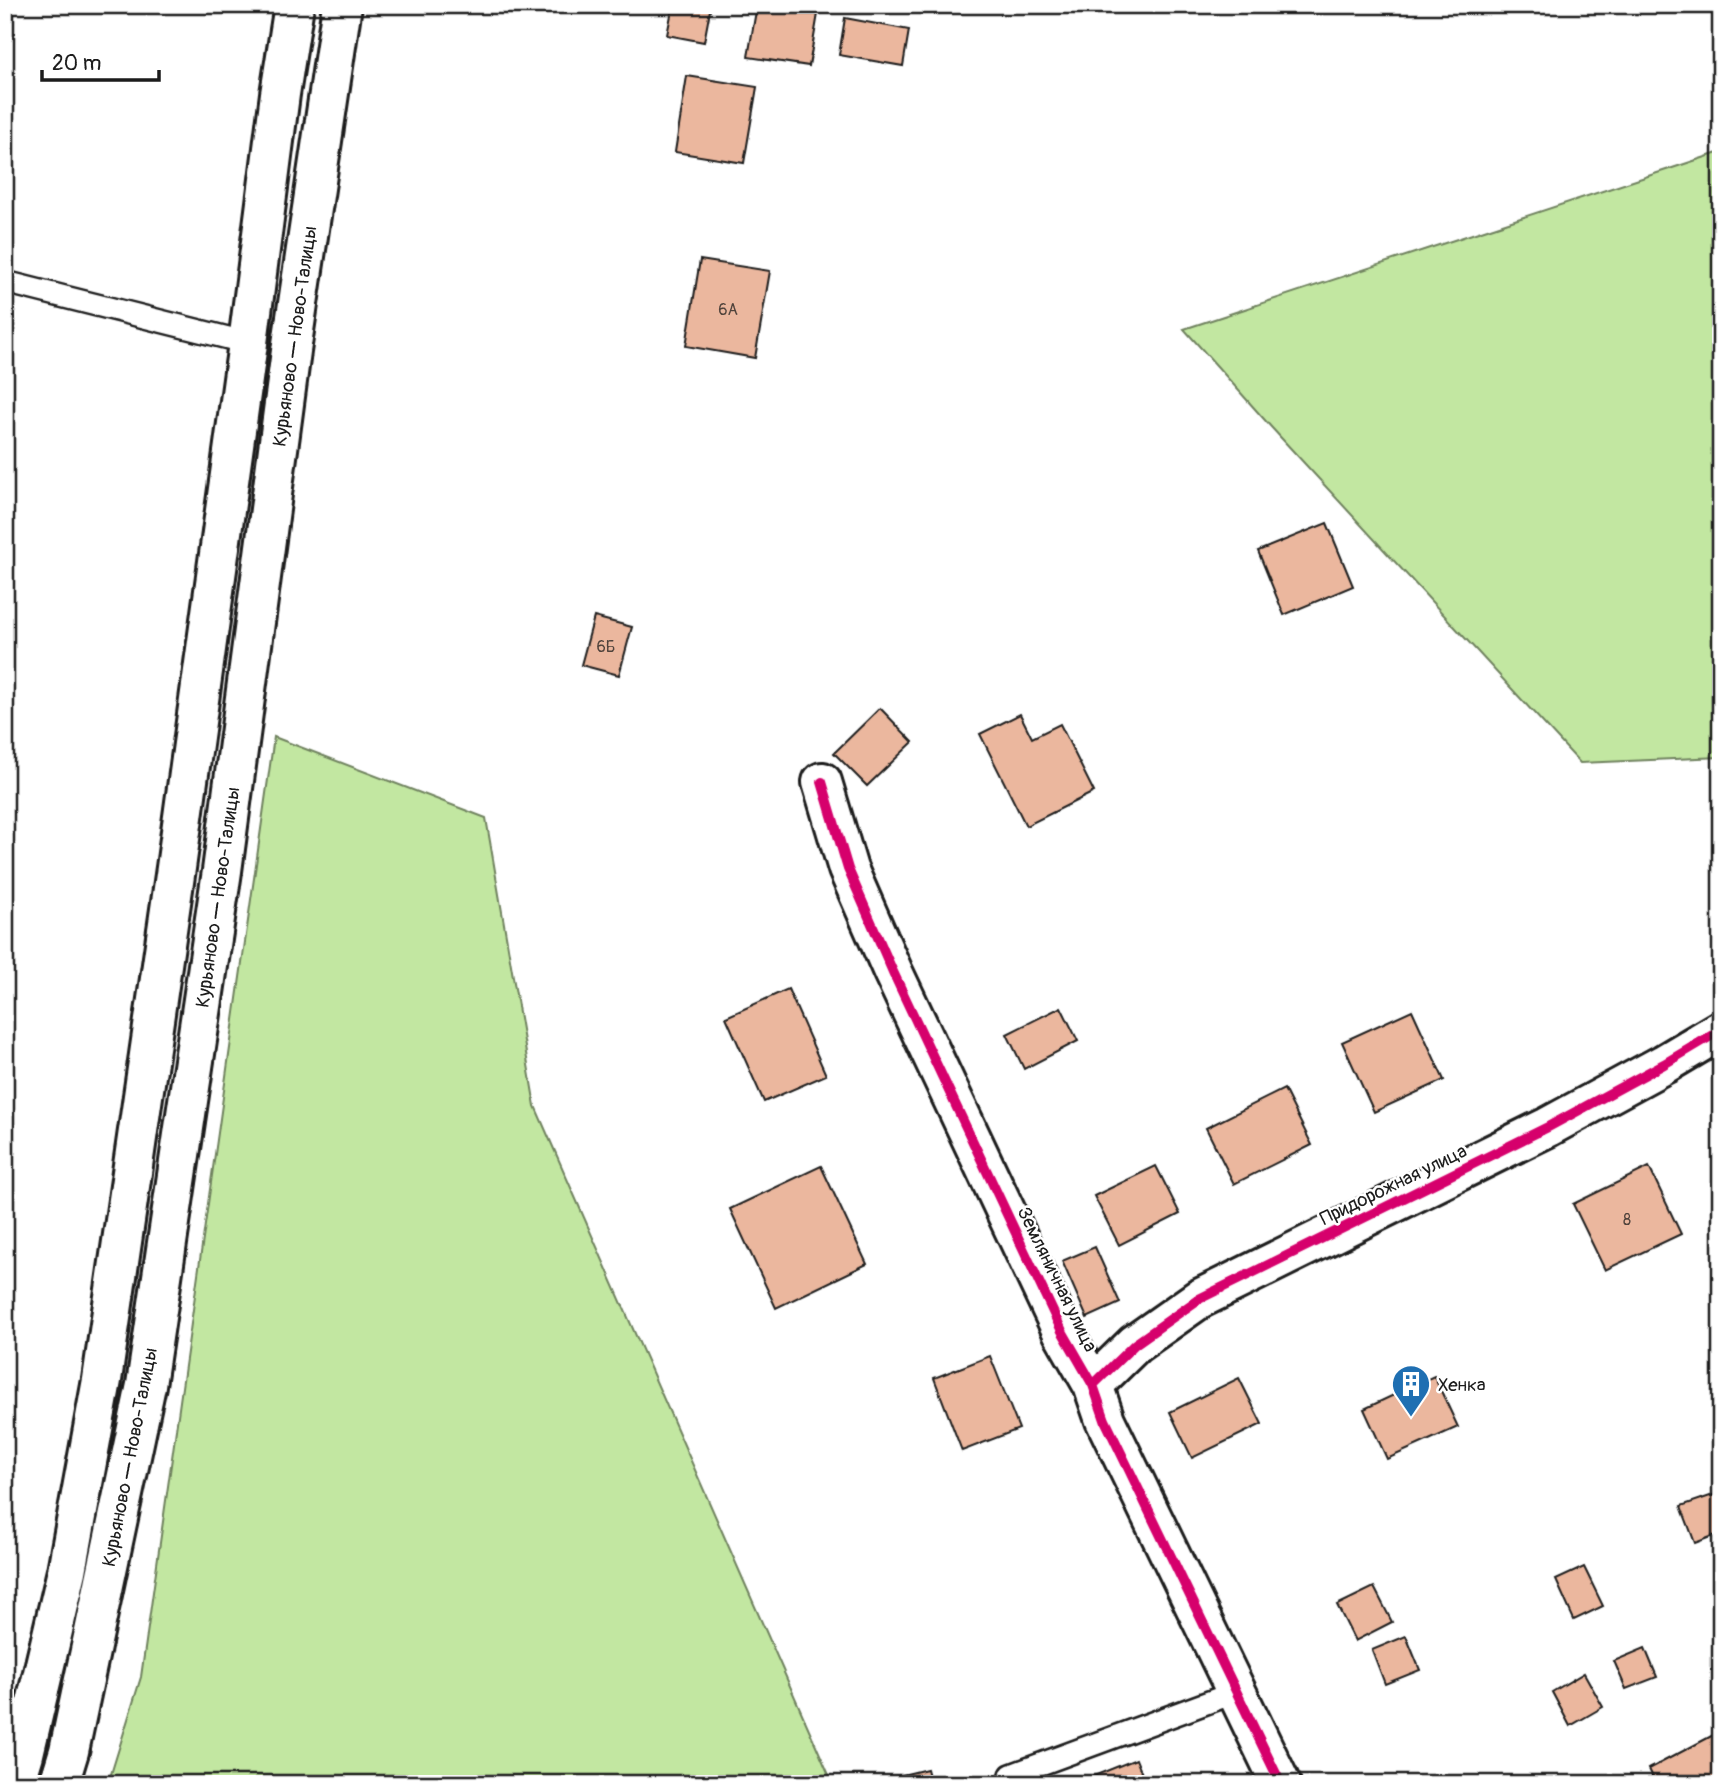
<svg xmlns="http://www.w3.org/2000/svg" width="1726" height="1789" viewBox="0 0 1726 1789" font-family="Pangolin,sans-serif">
<style>
.green{fill:#c2e7a1;stroke:#6f825e;stroke-width:2}
.building{fill:#ebb79e;stroke:#1c1c1c;stroke-width:2}
.lines{fill:none;stroke-linecap:round;stroke-linejoin:round}
.service-casing{stroke:#1c1c1c;stroke-width:26}
.minor-casing{stroke:#1c1c1c;stroke-width:44}
.secondary-casing{stroke:#1c1c1c;stroke-width:44}
.service{stroke:#fff;stroke-width:21}
.minor{stroke:#fff;stroke-width:38}
.secondary{stroke:#fff;stroke-width:38}
.cycleway-casing{stroke:#fff;stroke-width:15}
.cycleway{stroke:#d6006c;stroke-width:10}
.labels{text-anchor:middle;stroke-width:5;stroke-linejoin:round;paint-order:stroke}
.number-label{font-size:16px;fill:#50433c}
.street-label{font-size:19px;fill:#1c1c1c;stroke:#fff}
.poi-label{font-size:19px;fill:#1c1c1c;stroke:#fff;text-anchor:start}
</style>
<rect width="100%" height="100%" fill="#fff"/>
<filter id="ink" filterUnits="userSpaceOnUse"><feTurbulence type="fractalNoise" baseFrequency=".0143" numOctaves="2"/><feDisplacementMap in="SourceGraphic" scale="14" xChannelSelector="R" yChannelSelector="G"/><feConvolveMatrix kernelMatrix="1 2 1 2 8 2 1 2 1" color-interpolation-filters="sRGB"/></filter>
<g filter="url(#ink)">
<path class="green" d="M1721,152V757L1580,763L1271,427L1184,329Z
M274,737L486,818L535,1106L833,1784H108L141,1677Z"/>
<path class="building" d="M673,5H711L704,42L667,35Z
M757,5H804L819,8L809,66L748,57Z
M845,18L909,30L903,66L839,55Z
M687,76L757,87L744,163L675,152Z
M700,260L770,271L755,358L686,346Z
M1327,523L1353,586L1284,615L1258,551Z
M594,617L632,627L619,675L581,665Z
M880,708L913,742L867,786L834,753Z
M1020,714L1032,738L1060,724L1094,792L1026,826L980,734Z
M788,989L826,1075L764,1102L726,1017Z
M1061,1007L1078,1041L1024,1069L1007,1034Z
M1412,1010L1444,1080L1374,1112L1342,1042Z
M1284,1089L1312,1145L1234,1184L1206,1128Z
M821,1166L867,1264L776,1308L730,1209Z
M1156,1166L1180,1214L1119,1245L1094,1196Z
M1649,1167L1681,1234L1605,1270L1573,1204Z
M1095,1247L1120,1303L1087,1318L1062,1261Z
M990,1356L1019,1429L962,1451L934,1378Z
M1434,1376L1458,1427L1387,1459L1364,1409Z
M1239,1378L1262,1424L1192,1458L1170,1412Z
M1716,1494L1721,1506V1533L1695,1543L1681,1506Z
M1584,1567L1603,1606L1574,1620L1556,1580Z
M1374,1587L1392,1622L1355,1641L1337,1605Z
M1406,1636L1420,1670L1385,1684L1372,1650Z
M1645,1648L1657,1677L1626,1689L1614,1661Z
M1584,1673L1603,1707L1570,1726L1552,1692Z
M1721,1731V1784H1656L1649,1769Z
M1136,1759L1146,1784H1074Z
M927,1769L931,1784H896L894,1777Z"/>
<g class="lines">
<g class="service-casing">
<path id="service" d="M5,282L248,343
M1011,1775L1236,1692"/>
</g>
<g class="minor-casing">
<path id="minor" d="M822,782L848,869L893,972L1062,1331L1093,1385L1105,1420L1281,1784
M1093,1385L1135,1344L1199,1299L1548,1127L1664,1064L1721,1030"/>
</g>
<g class="secondary-casing">
<path id="secondary" d="M15,1784L24,1754L67,1571L102,1380L176,868L248,343L280,94L294,5
M59,1784L69,1751L146,1385L222,871L291,351L342,5"/>
</g>
<use href="#service" class="service"/>
<use href="#minor" class="minor"/>
<use href="#secondary" class="secondary"/>
<g class="cycleway-casing">
<path id="cycleway" d="M822,782L848,869L893,972L1062,1331L1093,1385L1105,1420L1281,1784
M1093,1385L1135,1344L1199,1299L1548,1127L1664,1064L1721,1030"/>
</g>
<use href="#cycleway" class="cycleway"/>
</g>
</g>
<defs>
<g id="building-pin" transform="scale(2.0125)"><path d="M0 17L-7.5 6A9.5 9.5 0 1 1 7.5 6Z" fill="#1f6fb2" stroke="#fff"/><path d="M-4-6H4V6H1V3H-1V6H-4ZM-2.5-4.3h1.7v1.8h-1.7ZM.8-4.3h1.7v1.8H.8ZM-2.5-1h1.7V.8h-1.7ZM.8-1h1.7V.8H.8Z" fill="#fff"/></g>
</defs>
<g fill-rule="evenodd">
<use href="#building-pin" x="1411" y="1384"/>
</g>
<g class="labels">
<g class="number-label">
<text x="728" y="315">6А</text>
<text x="606" y="652">6Б</text>
<text x="1627" y="1225">8</text>
</g>
<g class="street-label">
<text transform="translate(294 336) rotate(-82)" y="7">Курьяново — Ново-Талицы</text>
<text transform="translate(217 897) rotate(-82)" y="7">Курьяново — Ново-Талицы</text>
<text transform="translate(1393 1184) rotate(-26)" y="7">Придорожная улица</text>
<text transform="translate(1058 1279) rotate(64)" y="7">Земляничная улица</text>
<text transform="translate(129 1457) rotate(-79)" y="7">Курьяново — Ново-Талицы</text>
</g>
<g class="poi-label">
<text x="1438" y="1391">Хенка</text>
</g>
</g>
<rect width="1726" height="1789" fill="none" stroke="#fff" stroke-width="28"/>
<rect x="14" y="14" width="1698" height="1761" fill="none" stroke="#1c1c1c" stroke-width="2.5" filter="url(#ink)"/>
<path d="M42 70v10h117v-10" fill="none" stroke="#1c1c1c" stroke-width="3.5"/>
<text x="52" y="70" font-size="21" fill="#1c1c1c" stroke="#ffffff" stroke-width="5" paint-order="stroke">20 m</text>
</svg>
